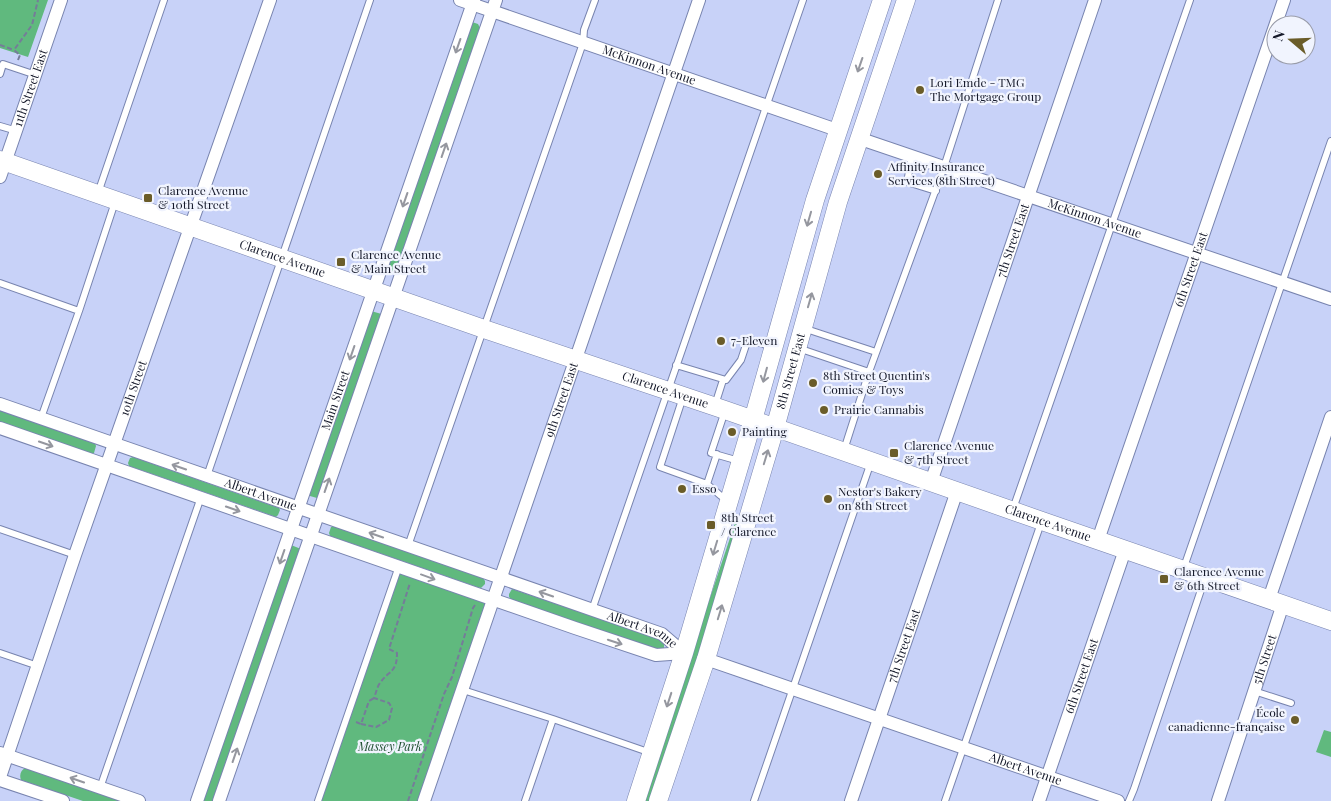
<svg xmlns="http://www.w3.org/2000/svg" width="1331" height="801" viewBox="0 0 1331 801" font-family="'Playfair Display',serif">
<style>
.green{fill:#60b97e}
.lines{fill:none;stroke-linecap:round;stroke-linejoin:round}
.lane-casing{stroke:#7884af;stroke-width:8}
.street-casing{stroke:#7884af;stroke-width:14}
.secondary-casing{stroke:#7884af;stroke-width:19}
.path{stroke:#757c99;stroke-width:2;stroke-dasharray:5 2.5;stroke-linecap:butt}
.lane{stroke:#fff;stroke-width:6}
.street{stroke:#fff;stroke-width:12}
.secondary{stroke:#fff;stroke-width:18}
.oneway{stroke:#95979f}
.poi-dot{fill:#6a5c29;stroke:#f1f4fe;stroke-width:2}
.labels{text-anchor:middle;stroke-width:4.5;stroke-linejoin:round;paint-order:stroke}
.street-label{font-size:12px;fill:#141829;stroke:#f1f4fe}
.poi-label{font-size:12px;fill:#141829;stroke:#f1f4fe;text-anchor:start}
.park-label{font-size:12px;font-style:italic;fill:#225133;stroke:#f1f4fe}
</style>
<rect width="100%" height="100%" fill="#c8d2f8"/>
<path class="green" d="M0,0H48L28,57L0,48Z
M472,22L478,24L480,28L395,274L384,270Z
M371,311L385,315L319,496L317,498L310,496L309,493Z
M0,410L95,443L96,446L94,453L91,454L0,423Z
M133,457L279,508L280,510L278,515L276,517L129,466L128,463L130,458Z
M735,523L738,524L712,618L649,801H642Z
M334,526L483,578L485,581V584L481,588L477,587L330,536L329,533L331,527Z
M291,545L301,549L214,801H202Z
M399,566L493,600L425,801H318Z
M512,589L663,640L664,643V648L658,650L512,600L509,597V594Z
M1324,730L1331,732V757L1316,752Z
M25,768L121,801H83L21,780C19,775 21,770 25,768Z"/>
<g class="lines">
<g class="lane-casing">
<path id="lane" d="M0,74L3,64L36,75
M0,126L17,131
M912,156L907,182L936,191
M98,193L164,0
M0,283L79,311
M803,328L876,352
M798,348L869,372
M676,365L726,380L741,360L748,339L772,347
M683,397L660,467L707,484L721,496L728,498
M715,405L723,380
M725,411L711,453L739,461
M41,418L79,311L115,202
M844,450L869,372L944,167L998,0
M207,476L370,0
M707,484L717,454
M1013,509L1190,0
M0,529L75,555
M408,546L583,43L584,30L595,0
M1183,570L1331,141
M592,610L803,0
M0,653L38,666
M463,690L553,719L651,753
M1254,691L1291,703
M100,788L201,497
M318,801L399,566
M525,801L553,719
M754,801L871,462
M945,801L1041,523
M1129,801L1134,789L1205,578"/>
</g>
<g class="street-casing">
<g id="street">
<path id="s1" d="M460,0L837,130"/>
<path id="s2" d="M858,138L1331,299"/>
<path id="s3" d="M0,177L61,0"/>
<path id="s4" d="M0,404L662,634L684,653"/>
<path d="M0,428L575,628L656,655L684,653"/>
<path id="s5" d="M931,482L1095,0"/>
<path id="s6" d="M1098,540L1284,0"/>
<path d="M1269,599L1331,417"/>
<path id="s7" d="M706,659L1118,801"/>
<path d="M0,753L139,801"/>
<path id="s8" d="M0,777L75,555L270,0"/>
<path d="M0,780L63,801"/>
<path id="s9" d="M197,801L474,0"/>
<path d="M219,801L496,0"/>
<path id="s10" d="M424,801L699,0"/>
<path id="s11" d="M851,801L957,491"/>
<path id="s12" d="M1039,801L1125,550"/>
<path id="s13" d="M1218,801L1283,604"/>
</g>
</g>
<g class="secondary-casing">
<g id="secondary">
<path id="s14" d="M0,160L484,329L725,410L1042,521L1331,621"/>
<path d="M636,801L684,653L753,420L815,200L882,0"/>
<path id="s15" d="M658,801L706,659L775,428L838,202L906,0"/>
</g>
</g>
<path class="path" d="M0,45L14,50
M18,60L20,55L14,50L32,25L38,0
M356,722L361,724L369,701L374,698
M361,724L376,727L389,720L392,708L389,703L374,698C376,693 377,687 380,683C389,670 397,673 397,653L389,649L410,583
M408,801L444,694L452,677L473,608L475,605"/>
<use href="#lane" class="lane"/>
<use href="#street" class="street"/>
<use href="#secondary" class="secondary"/>
</g>
<defs><path id="oneway-shaft" d="M-6 0H5M1.5-3L5.5 0L1.5 3" fill="none" stroke-width="1.6" stroke-linecap="round" stroke-linejoin="round" transform="scale(1.25)"/></defs>
<g class="oneway">
<use href="#oneway-shaft" transform="translate(458 46) rotate(109)"/>
<use href="#oneway-shaft" transform="translate(860 65) rotate(109)"/>
<use href="#oneway-shaft" transform="translate(444 150) rotate(-71)"/>
<use href="#oneway-shaft" transform="translate(405 200) rotate(109)"/>
<use href="#oneway-shaft" transform="translate(809 219) rotate(106)"/>
<use href="#oneway-shaft" transform="translate(810 300) rotate(-74)"/>
<use href="#oneway-shaft" transform="translate(352 353) rotate(109)"/>
<use href="#oneway-shaft" transform="translate(765 375) rotate(105)"/>
<use href="#oneway-shaft" transform="translate(46 444) rotate(19)"/>
<use href="#oneway-shaft" transform="translate(766 457) rotate(-73)"/>
<use href="#oneway-shaft" transform="translate(179 467) rotate(-161)"/>
<use href="#oneway-shaft" transform="translate(327 485) rotate(-71)"/>
<use href="#oneway-shaft" transform="translate(233 509) rotate(19)"/>
<use href="#oneway-shaft" transform="translate(376 535) rotate(-161)"/>
<use href="#oneway-shaft" transform="translate(715 548) rotate(107)"/>
<use href="#oneway-shaft" transform="translate(282 557) rotate(109)"/>
<use href="#oneway-shaft" transform="translate(428 577) rotate(20)"/>
<use href="#oneway-shaft" transform="translate(546 594) rotate(-161)"/>
<use href="#oneway-shaft" transform="translate(720 612) rotate(-73)"/>
<use href="#oneway-shaft" transform="translate(615 642) rotate(18)"/>
<use href="#oneway-shaft" transform="translate(669 700) rotate(108)"/>
<use href="#oneway-shaft" transform="translate(235 755) rotate(-71)"/>
<use href="#oneway-shaft" transform="translate(77 780) rotate(-161)"/>
</g>
<g class="poi-dot">
<circle cx="920" cy="90" r="5"/>
<circle cx="878" cy="174" r="5"/>
<rect x="143" y="193" width="10" height="10" rx="2.5"/>
<rect x="336" y="257" width="10" height="10" rx="2.5"/>
<circle cx="721" cy="341" r="5"/>
<circle cx="813" cy="383" r="5"/>
<circle cx="824" cy="410" r="5"/>
<circle cx="732" cy="432" r="5"/>
<rect x="889" y="448" width="10" height="10" rx="2.5"/>
<circle cx="682" cy="489" r="5"/>
<circle cx="828" cy="499" r="5"/>
<rect x="706" y="520" width="10" height="10" rx="2.5"/>
<rect x="1159" y="574" width="10" height="10" rx="2.5"/>
<circle cx="1295" cy="720" r="5"/>
</g>
<g class="labels">
<g class="street-label">
<text dy="4" stroke="none"><textPath href="#s1" startOffset="200">McKinnon Avenue</textPath></text>
<text dy="4" stroke="none"><textPath href="#s3" startOffset="94">11th Street East</textPath></text>
<text dy="4" stroke="none"><textPath href="#s2" startOffset="250">McKinnon Avenue</textPath></text>
<text dy="4" stroke="none"><textPath href="#s5" startOffset="255">7th Street East</textPath></text>
<text dy="4" stroke="none"><textPath href="#s14" startOffset="299">Clarence Avenue</textPath></text>
<text dy="4" stroke="none"><textPath href="#s6" startOffset="286">6th Street East</textPath></text>
<text dy="4" stroke="none"><textPath href="#s15" startOffset="450">8th Street East</textPath></text>
<text dy="4" stroke="none"><textPath href="#s8" startOffset="411">10th Street</textPath></text>
<text dy="4" stroke="none"><textPath href="#s14" startOffset="704">Clarence Avenue</textPath></text>
<text dy="4" stroke="none"><textPath href="#s9" startOffset="424">Main Street</textPath></text>
<text dy="4" stroke="none"><textPath href="#s10" startOffset="424">9th Street East</textPath></text>
<text dy="4" stroke="none"><textPath href="#s4" startOffset="276">Albert Avenue</textPath></text>
<text dy="4" stroke="none"><textPath href="#s14" startOffset="1109">Clarence Avenue</textPath></text>
<text dy="4" stroke="none"><textPath href="#s4" startOffset="681">Albert Avenue</textPath></text>
<text dy="4" stroke="none"><textPath href="#s11" startOffset="164">7th Street East</textPath></text>
<text dy="4" stroke="none"><textPath href="#s13" startOffset="149">5th Street</textPath></text>
<text dy="4" stroke="none"><textPath href="#s12" startOffset="132">6th Street East</textPath></text>
<text dy="4" stroke="none"><textPath href="#s7" startOffset="338">Albert Avenue</textPath></text>
</g>
<g class="poi-label">
<text x="930" y="87">Lori Emde - TMG<tspan x="930" dy="14">The Mortgage Group</tspan></text>
<text x="888" y="171">Affinity Insurance<tspan x="888" dy="14">Services (8th Street)</tspan></text>
<text x="158" y="195">Clarence Avenue<tspan x="158" dy="14">&amp; 10th Street</tspan></text>
<text x="351" y="259">Clarence Avenue<tspan x="351" dy="14">&amp; Main Street</tspan></text>
<text x="731" y="345">7-Eleven</text>
<text x="823" y="380">8th Street Quentin's<tspan x="823" dy="14">Comics &amp; Toys</tspan></text>
<text x="834" y="414">Prairie Cannabis</text>
<text x="742" y="436">Painting</text>
<text x="904" y="450">Clarence Avenue<tspan x="904" dy="14">&amp; 7th Street</tspan></text>
<text x="692" y="493">Esso</text>
<text x="838" y="496">Nestor's Bakery<tspan x="838" dy="14">on 8th Street</tspan></text>
<text x="721" y="522">8th Street<tspan x="721" dy="14">/ Clarence</tspan></text>
<text x="1174" y="576">Clarence Avenue<tspan x="1174" dy="14">&amp; 6th Street</tspan></text>
<text x="1285" y="717" text-anchor="end">École<tspan x="1285" dy="14">canadienne-française</tspan></text>
</g>
<g class="park-label">
<text x="390" y="751">Massey Park</text>
</g>
</g>
<g transform="translate(1291 40) rotate(289)"><circle r="24" fill="#f1f4fe" stroke="#999ca9"/>
<path d="M0-4L9 19L0 12L-9 19Z" fill="#6a5c29"/>
<text y="-8" font-size="14" font-weight="bold" text-anchor="middle" fill="#141829">N</text>
</g>
</svg>
